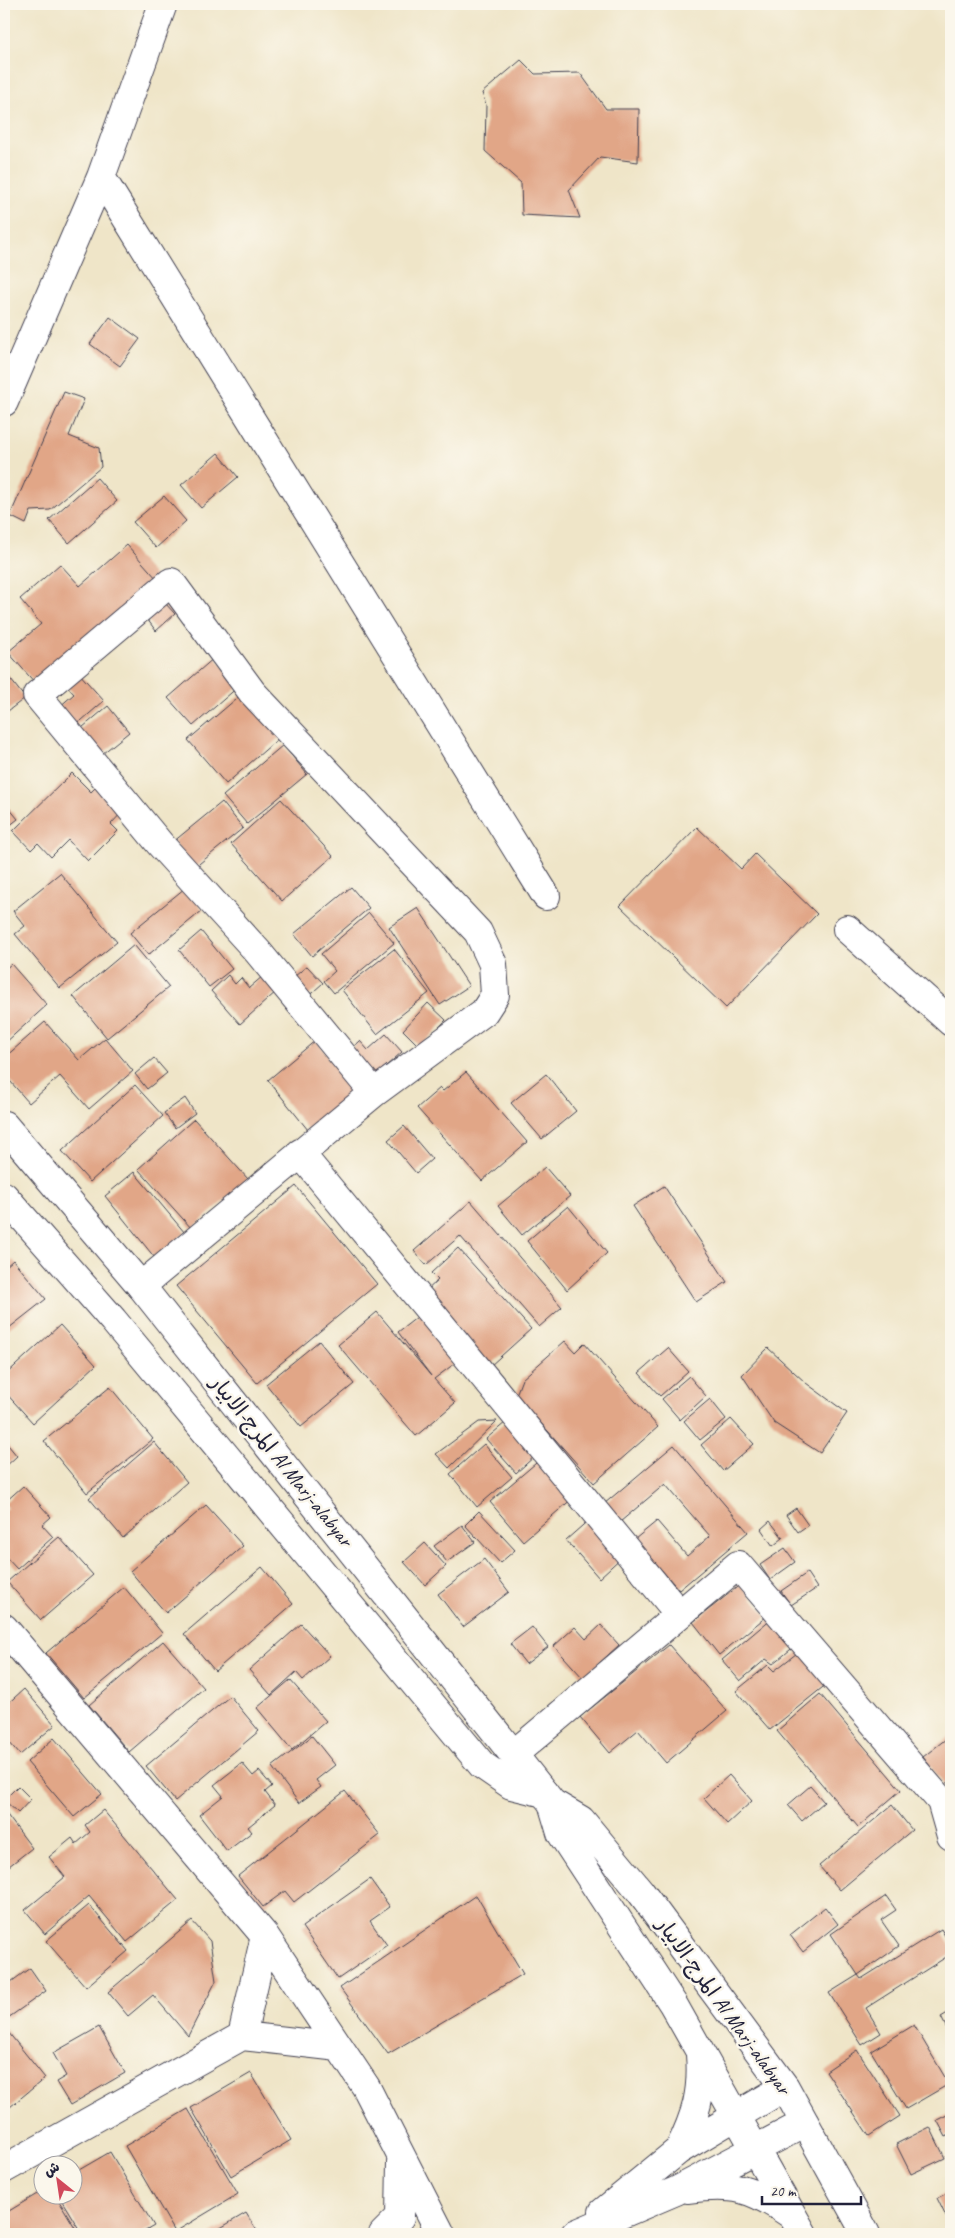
<svg xmlns="http://www.w3.org/2000/svg" width="955" height="2238" viewBox="0 0 955 2238" font-family="Caveat,'Playpen Sans Arabic',sans-serif">
<style>
.building{fill:#e1a687}
.lines{fill:none;stroke-linecap:round;stroke-linejoin:round}
.minor-casing{stroke:#413f50;stroke-width:30}
.major-casing{stroke:#413f50;stroke-width:30}
.minor{stroke:#fff;stroke-width:28}
.major{stroke:#fff;stroke-width:28}
.labels{text-anchor:middle;stroke-width:5;stroke-linejoin:round;paint-order:stroke}
.street-label{font-size:21px;fill:#22223b;stroke:#fbf7ec}
</style>
<rect width="100%" height="100%" fill="#fbf7ec"/>
<filter id="ink" filterUnits="userSpaceOnUse"><feTurbulence type="fractalNoise" baseFrequency=".02" numOctaves="2"/><feDisplacementMap in="SourceGraphic" scale="10" xChannelSelector="R" yChannelSelector="G"/><feConvolveMatrix kernelMatrix="1 2 1 2 8 2 1 2 1" color-interpolation-filters="sRGB"/></filter>
<filter id="wash" filterUnits="userSpaceOnUse"><feTurbulence type="fractalNoise" baseFrequency=".0096" numOctaves="4" result="noise"/><feDisplacementMap in="SourceGraphic" scale="20" xChannelSelector="R" yChannelSelector="G"/><feGaussianBlur stdDeviation="1.12" result="paint"/><feColorMatrix in="noise" values="0 0 0 0 0 0 0 0 0 0 0 0 0 0 0 0 0 1.4 0 .05"/><feComposite in="paint" operator="in"/></filter>
<g filter="url(#wash)">
<rect width="100%" height="100%" fill="#efe5c8"/>
<g id="blocks">
<path class="building" d="M521,60L535,74L580,73L606,109H639L638,162L600,157L569,190L580,218L522,215L521,183L485,151L486,105L482,93Z
M110,317L140,339L120,366L90,344Z
M64,392L84,399L69,436L99,448L101,467L50,510L31,511L26,524L10,516Z
M218,453L238,477L201,508L181,485Z
M97,478L117,501L69,543L49,520Z
M164,496L186,521L156,548L133,522Z
M127,545L157,579L36,684L8,652L41,624L20,599L60,564L80,586Z
M165,603L175,614L156,631L147,619Z
M215,657L239,686L193,726L168,698Z
M4,671L25,698L4,714Z
M78,672L104,701L74,727L58,708L74,694L64,683Z
M243,693L280,737L226,784L188,740Z
M108,706L129,732L97,758L76,733Z
M283,745L307,774L247,824L223,796Z
M72,773L91,792L98,785L123,811L111,824L118,831L88,861L68,840L51,857L38,843L31,850L13,831Z
M281,799L333,856L282,901L231,844Z
M4,802L18,819L4,830Z
M222,802L243,828L194,868L173,842Z
M697,827L741,869L755,854L817,914L726,1008L620,906Z
M60,873L117,942L60,988L15,934L25,926L13,911Z
M351,887L369,908L312,956L294,934Z
M185,888L203,910L148,955L130,933Z
M418,908L469,986L440,1005L389,927Z
M369,913L394,943L334,993L324,981L335,971L321,954Z
M201,931L232,969L209,987L179,950Z
M134,945L169,987L107,1038L73,996Z
M394,949L429,993L377,1034L342,990Z
M11,964L47,1005L4,1044V970Z
M307,966L323,983L304,1000L288,982Z
M228,975L235,984L241,978L249,988L263,976L277,991L240,1024L211,991Z
M428,1003L446,1020L420,1047L403,1030Z
M45,1022L79,1060L105,1038L133,1071L89,1109L60,1076L29,1103L4,1074V1058Z
M386,1034L402,1052L369,1081L345,1055L360,1041L368,1050Z
M316,1040L356,1091L308,1130L268,1080Z
M154,1058L167,1073L147,1089L135,1074Z
M466,1072L527,1142L482,1181L417,1108L440,1088L443,1091Z
M546,1074L576,1111L542,1139L511,1103Z
M135,1085L163,1116L90,1182L62,1151Z
M185,1098L195,1113L175,1128L164,1113Z
M194,1119L248,1179L192,1229L138,1169Z
M404,1126L432,1159L416,1173L388,1140Z
M545,1167L570,1196L522,1235L498,1206Z
M134,1172L185,1233L155,1258L105,1196Z
M296,1186L377,1284L257,1383L176,1286Z
M664,1186L727,1282L696,1302L633,1206Z
M471,1201L562,1307L539,1327L460,1236L426,1265L414,1251Z
M568,1206L607,1253L567,1290L527,1241Z
M458,1248L531,1329L490,1366L424,1293L438,1280L431,1273Z
M13,1260L46,1299L4,1332V1268Z
M377,1312L431,1376L398,1332L421,1314L458,1361L434,1379L455,1403L416,1436L338,1345Z
M60,1325L96,1365L33,1423L4,1391V1376Z
M319,1341L354,1384L301,1427L266,1384Z
M565,1341L575,1352L584,1343L658,1427L594,1483L516,1395L522,1379Z
M668,1348L688,1371L660,1396L639,1373Z
M768,1348L806,1383L847,1413L820,1453L774,1423L742,1375Z
M689,1376L706,1396L680,1420L662,1399Z
M110,1387L153,1439L87,1493L44,1441Z
M710,1399L726,1419L700,1440L684,1421Z
M731,1419L754,1444L723,1471L701,1445Z
M497,1421L449,1468L436,1454L479,1422Z
M506,1422L535,1456L516,1473L486,1439Z
M4,1440L17,1456L4,1468Z
M154,1442L187,1482L123,1538L89,1498Z
M484,1444L512,1477L477,1507L450,1474Z
M674,1445L748,1532L679,1590L635,1539L657,1521L687,1556L710,1536L665,1484L620,1522L604,1504Z
M542,1458L573,1498L523,1541L490,1502Z
M23,1486L51,1517L42,1525L53,1537L17,1569L4,1555V1512L8,1508L4,1503Z
M206,1505L243,1546L166,1613L130,1571Z
M796,1508L808,1525L798,1532L786,1515Z
M479,1511L515,1550L500,1563L465,1525Z
M591,1518L624,1555L599,1578L566,1540Z
M770,1521L783,1538L773,1546L761,1529Z
M462,1525L475,1542L447,1562L434,1546Z
M59,1537L93,1575L41,1620L7,1582Z
M425,1543L446,1566L425,1585L404,1562Z
M785,1548L795,1562L770,1580L760,1565Z
M484,1559L509,1592L463,1627L438,1594Z
M262,1567L293,1604L215,1671L184,1634Z
M807,1573L817,1588L791,1605L781,1591Z
M741,1584L767,1616L719,1655L693,1622Z
M124,1587L162,1633L84,1698L46,1653Z
M772,1618L796,1645L773,1664L766,1659L740,1681L722,1660Z
M301,1624L330,1656L303,1680L296,1672L271,1695L249,1670Z
M601,1625L619,1645L583,1678L554,1646L575,1627L586,1639Z
M532,1627L548,1647L526,1664L510,1644Z
M163,1641L204,1688L129,1752L89,1705Z
M669,1645L727,1711L666,1763L638,1730L610,1753L580,1717Z
M801,1650L828,1683L770,1730L736,1691L768,1665L774,1671Z
M290,1680L326,1721L292,1750L257,1708Z
M24,1689L55,1725L20,1755L4,1736V1707Z
M820,1694L901,1790L858,1827L777,1731Z
M230,1696L259,1731L175,1801L146,1766Z
M951,1735V1780L945,1785L923,1757Z
M312,1736L335,1765L316,1780L321,1787L299,1803L272,1767Z
M54,1738L102,1794L74,1817L27,1762Z
M242,1763L253,1776L259,1771L272,1786L265,1792L275,1805L248,1827L252,1832L227,1851L199,1815L223,1796L214,1785Z
M729,1775L752,1801L727,1824L704,1798Z
M18,1786L31,1799L18,1813L4,1800Z
M810,1786L824,1802L802,1821L788,1805Z
M345,1791L380,1835L294,1902L285,1891L263,1907L238,1876Z
M892,1805L912,1830L840,1890L819,1866Z
M103,1810L178,1900L127,1942L89,1896L45,1934L25,1910L65,1877L49,1857L72,1838L76,1844L90,1832L85,1825Z
M4,1811L32,1848L4,1870Z
M370,1879L390,1907L370,1921L387,1945L338,1979L302,1927Z
M476,1895L523,1974L388,2054L340,1988Z
M886,1896L896,1910L881,1920L899,1946L858,1975L831,1934Z
M89,1905L128,1951L86,1987L46,1941Z
M825,1907L838,1924L803,1952L790,1935Z
M192,1921L210,1941L216,1981L188,2036L153,1995L128,2016L108,1992Z
M941,1929L951,1946V1954L866,2008L881,2033L862,2045L829,1993L858,1975L861,1979Z
M30,1968L46,1991L8,2018L4,2013V1987Z
M951,2011V2037L941,2017Z
M914,2025L949,2084L906,2109L871,2051Z
M4,2027L45,2078L4,2112Z
M99,2027L125,2073L70,2105L56,2082L66,2076L53,2053Z
M857,2050L900,2116L869,2136L826,2071Z
M251,2073L291,2140L231,2176L191,2108Z
M188,2109L238,2194L175,2232L125,2146Z
M951,2113V2134L946,2137L937,2120Z
M930,2127L945,2158L911,2174L896,2144Z
M110,2152L154,2226L140,2234H82L59,2196H72V2174Z
M42,2191V2196H56L79,2234H6L4,2214Z
M951,2191V2225H950L937,2198Z
M246,2213L259,2234H210Z"/>
</g>
</g>
<g filter="url(#ink)">
<use href="#blocks" fill-opacity="0" stroke="#413f50" stroke-width="1"/>
<g class="lines">
<g class="minor-casing">
<path id="minor" d="M101,177L546,896
M4,402L101,177L163,4
M847,929L951,1022
M300,1153L679,1614
M4,1196L113,1320L482,1765L511,1785L544,1793
M141,1286L374,1093L484,1012L495,995L493,964L478,932L252,692L171,582L37,695L160,844L258,952L374,1093
M4,1628L265,1936L366,2087L441,2234
M515,1753L738,1565L941,1801L951,1836
M242,2036L339,2047
M4,2169L242,2036L265,1936
M383,2234L400,2217L401,2162"/>
</g>
<g class="major-casing">
<path id="major" d="M4,1125L141,1286L552,1803L581,1820L640,1891L785,2087L866,2234
M552,1803L561,1833L673,2004L803,2234
M679,2150C696,2115 703,2093 700,2054
M687,2189C734,2183 751,2187 790,2214
M603,2212L679,2150L785,2087
M575,2234L676,2191L805,2123"/>
</g>
<use href="#minor" class="minor"/>
<use href="#major" class="major"/>
</g>
</g>
<g class="labels">
<g class="street-label">
<text transform="translate(282 1461) rotate(51)" y="7">المرج-الابيار Al Marj-alabyar</text>
<text transform="translate(724 2006) rotate(54)" y="7">المرج-الابيار Al Marj-alabyar</text>
</g>
</g>
<rect width="955" height="2238" fill="none" stroke="#fbf7ec" stroke-width="20"/>
<g transform="translate(58 2180) rotate(330)"><circle r="24" fill="#fbf7ec" stroke="#a4a2a5"/>
<path d="M0-4L9 19L0 12L-9 19Z" fill="#d1495b"/>
<text y="-8" font-size="14" font-weight="bold" text-anchor="middle" fill="#22223b">ش</text>
</g>
<path d="M762 2196v8h99v-8" fill="none" stroke="#22223b" stroke-width="2.5"/>
<text x="770" y="2196" font-size="15" fill="#22223b" stroke="#fbf7ec" stroke-width="4" paint-order="stroke">20 m</text>
</svg>
